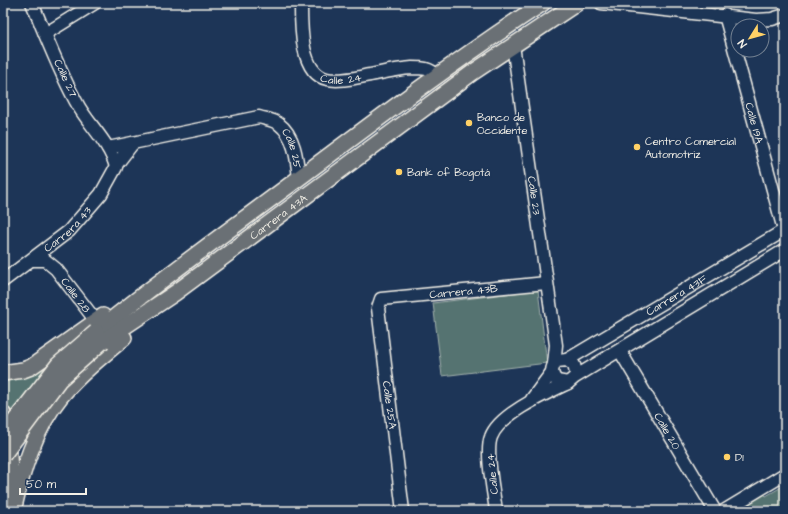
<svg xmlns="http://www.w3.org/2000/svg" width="788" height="514" viewBox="0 0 788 514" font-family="'Architects Daughter',sans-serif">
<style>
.green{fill:#557371;stroke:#a4b2ac}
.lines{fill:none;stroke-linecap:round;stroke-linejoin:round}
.minor-casing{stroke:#f4f1e8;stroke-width:15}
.major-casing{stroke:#f4f1e8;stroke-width:18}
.minor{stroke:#1d3557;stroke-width:12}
.major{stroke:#6a7074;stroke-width:15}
.major-bridge-casing{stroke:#f4f1e8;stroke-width:18;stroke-linecap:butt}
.major-bridge{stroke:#6a7074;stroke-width:15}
.poi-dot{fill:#ffd166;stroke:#1d3557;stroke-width:1.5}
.labels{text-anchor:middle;stroke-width:3.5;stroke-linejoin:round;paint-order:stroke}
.street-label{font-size:11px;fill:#f4f1e8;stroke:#1d3557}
.poi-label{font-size:11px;fill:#f4f1e8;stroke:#1d3557;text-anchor:start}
</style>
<rect width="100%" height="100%" fill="#1d3557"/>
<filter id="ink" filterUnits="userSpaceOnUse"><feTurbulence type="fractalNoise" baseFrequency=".025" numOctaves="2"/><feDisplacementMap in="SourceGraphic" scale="8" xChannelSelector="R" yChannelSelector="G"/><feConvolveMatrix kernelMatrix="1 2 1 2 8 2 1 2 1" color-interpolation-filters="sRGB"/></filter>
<g filter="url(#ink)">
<path class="green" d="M538,290L547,363L442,376L433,303Z
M58,356L11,411L3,401V382C26,378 39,368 58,356Z
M785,485V511H735L764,494L766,496Z"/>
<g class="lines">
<g class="minor-casing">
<g id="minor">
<path id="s1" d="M301,3C301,25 300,73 327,79C340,82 358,77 370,75C385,72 397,69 412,68C423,68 430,68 437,76"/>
<path d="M601,3L756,20L772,19L785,15"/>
<path id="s2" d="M725,15L784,230"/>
<path d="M45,34L95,3"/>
<path id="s3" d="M513,45L556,345L554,364"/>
<path id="s4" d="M108,148L259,117C265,119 274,120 279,124C295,136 297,160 299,178"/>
<path d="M116,165L133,143"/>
<path id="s5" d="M33,260H45L56,269L96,321"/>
<path id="s6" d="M3,281L69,231L101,194L116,167C110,144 91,127 79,107C60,74 47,38 32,3"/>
<path id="s7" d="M620,351L715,511"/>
<path id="s8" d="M567,360L785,230"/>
<path d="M575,377L576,373L574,365L567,360L557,361C550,368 551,375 557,381L568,383L575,377L785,250"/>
<path d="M532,399L552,372"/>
<path id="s9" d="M403,511L379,316L378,308L381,299L546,283"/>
<path d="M496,511C494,494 485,452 491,437C499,414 547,393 568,383"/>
<path d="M724,511L785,474"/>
</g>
</g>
<g class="major-casing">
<g id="major">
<path d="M96,332C162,278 231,229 299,178C379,118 459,58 543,3"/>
<path id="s10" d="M103,341L175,293L472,73L577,3"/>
<path d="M3,373L23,370L31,367L103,316"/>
<path d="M3,414L7,430L12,496"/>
<path d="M13,511C22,471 35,428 61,396C80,374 102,356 124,338"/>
</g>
</g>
<use href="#minor" class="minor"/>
<use href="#major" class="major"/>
<g class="major-bridge-casing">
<path id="major-bridge" d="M3,436L58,365L96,332
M3,455L59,380L103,341"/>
</g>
<use href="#major-bridge" class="major-bridge"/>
</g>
</g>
<g class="poi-dot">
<circle cx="469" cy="123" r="4"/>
<circle cx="637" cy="147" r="4"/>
<circle cx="399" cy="172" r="4"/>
<circle cx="727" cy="457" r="4"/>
</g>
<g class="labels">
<g class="street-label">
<text dy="4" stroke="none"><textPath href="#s1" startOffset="100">Calle 24</textPath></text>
<text transform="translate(66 78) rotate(65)" y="4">Calle 27</text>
<text dy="4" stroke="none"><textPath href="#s2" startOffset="112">Calle 19A</textPath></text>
<text dy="4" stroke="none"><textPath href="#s4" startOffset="204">Calle 25</textPath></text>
<text dy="4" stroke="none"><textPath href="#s3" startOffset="152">Calle 23</textPath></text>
<text dy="4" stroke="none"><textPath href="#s10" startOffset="215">Carrera 43A</textPath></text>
<text dy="4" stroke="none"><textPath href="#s6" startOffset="83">Carrera 43</textPath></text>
<text dy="4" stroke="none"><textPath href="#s9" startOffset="297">Carrera 43B</textPath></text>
<text dy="4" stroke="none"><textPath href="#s5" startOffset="59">Calle 28</textPath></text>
<text dy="4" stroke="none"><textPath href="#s8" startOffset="127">Carrera 43F</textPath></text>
<text transform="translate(390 405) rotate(82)" y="4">Calle 25A</text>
<text dy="4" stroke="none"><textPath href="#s7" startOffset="93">Calle 20</textPath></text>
<text transform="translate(492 474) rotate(-96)" y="4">Calle 24</text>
</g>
<g class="poi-label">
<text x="477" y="121">Banco de<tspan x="477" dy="13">Occidente</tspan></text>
<text x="645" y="145">Centro Comercial<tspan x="645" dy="13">Automotriz</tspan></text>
<text x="407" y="176">Bank of Bogotá</text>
<text x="735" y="461">D1</text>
</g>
</g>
<rect width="788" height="514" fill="none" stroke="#1d3557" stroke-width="16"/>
<rect x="8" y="8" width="772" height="498" fill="none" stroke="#f4f1e8" stroke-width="1.5" filter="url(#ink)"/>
<g transform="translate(750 38) rotate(233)"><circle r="19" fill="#1d3557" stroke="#738091"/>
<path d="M0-3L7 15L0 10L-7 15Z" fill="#ffd166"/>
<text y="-6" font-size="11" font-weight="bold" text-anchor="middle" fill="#f4f1e8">N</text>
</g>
<path d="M20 488v6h66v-6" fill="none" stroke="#f4f1e8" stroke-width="2"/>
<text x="26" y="488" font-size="12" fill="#f4f1e8" stroke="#1d3557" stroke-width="3" paint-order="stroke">50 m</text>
</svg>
